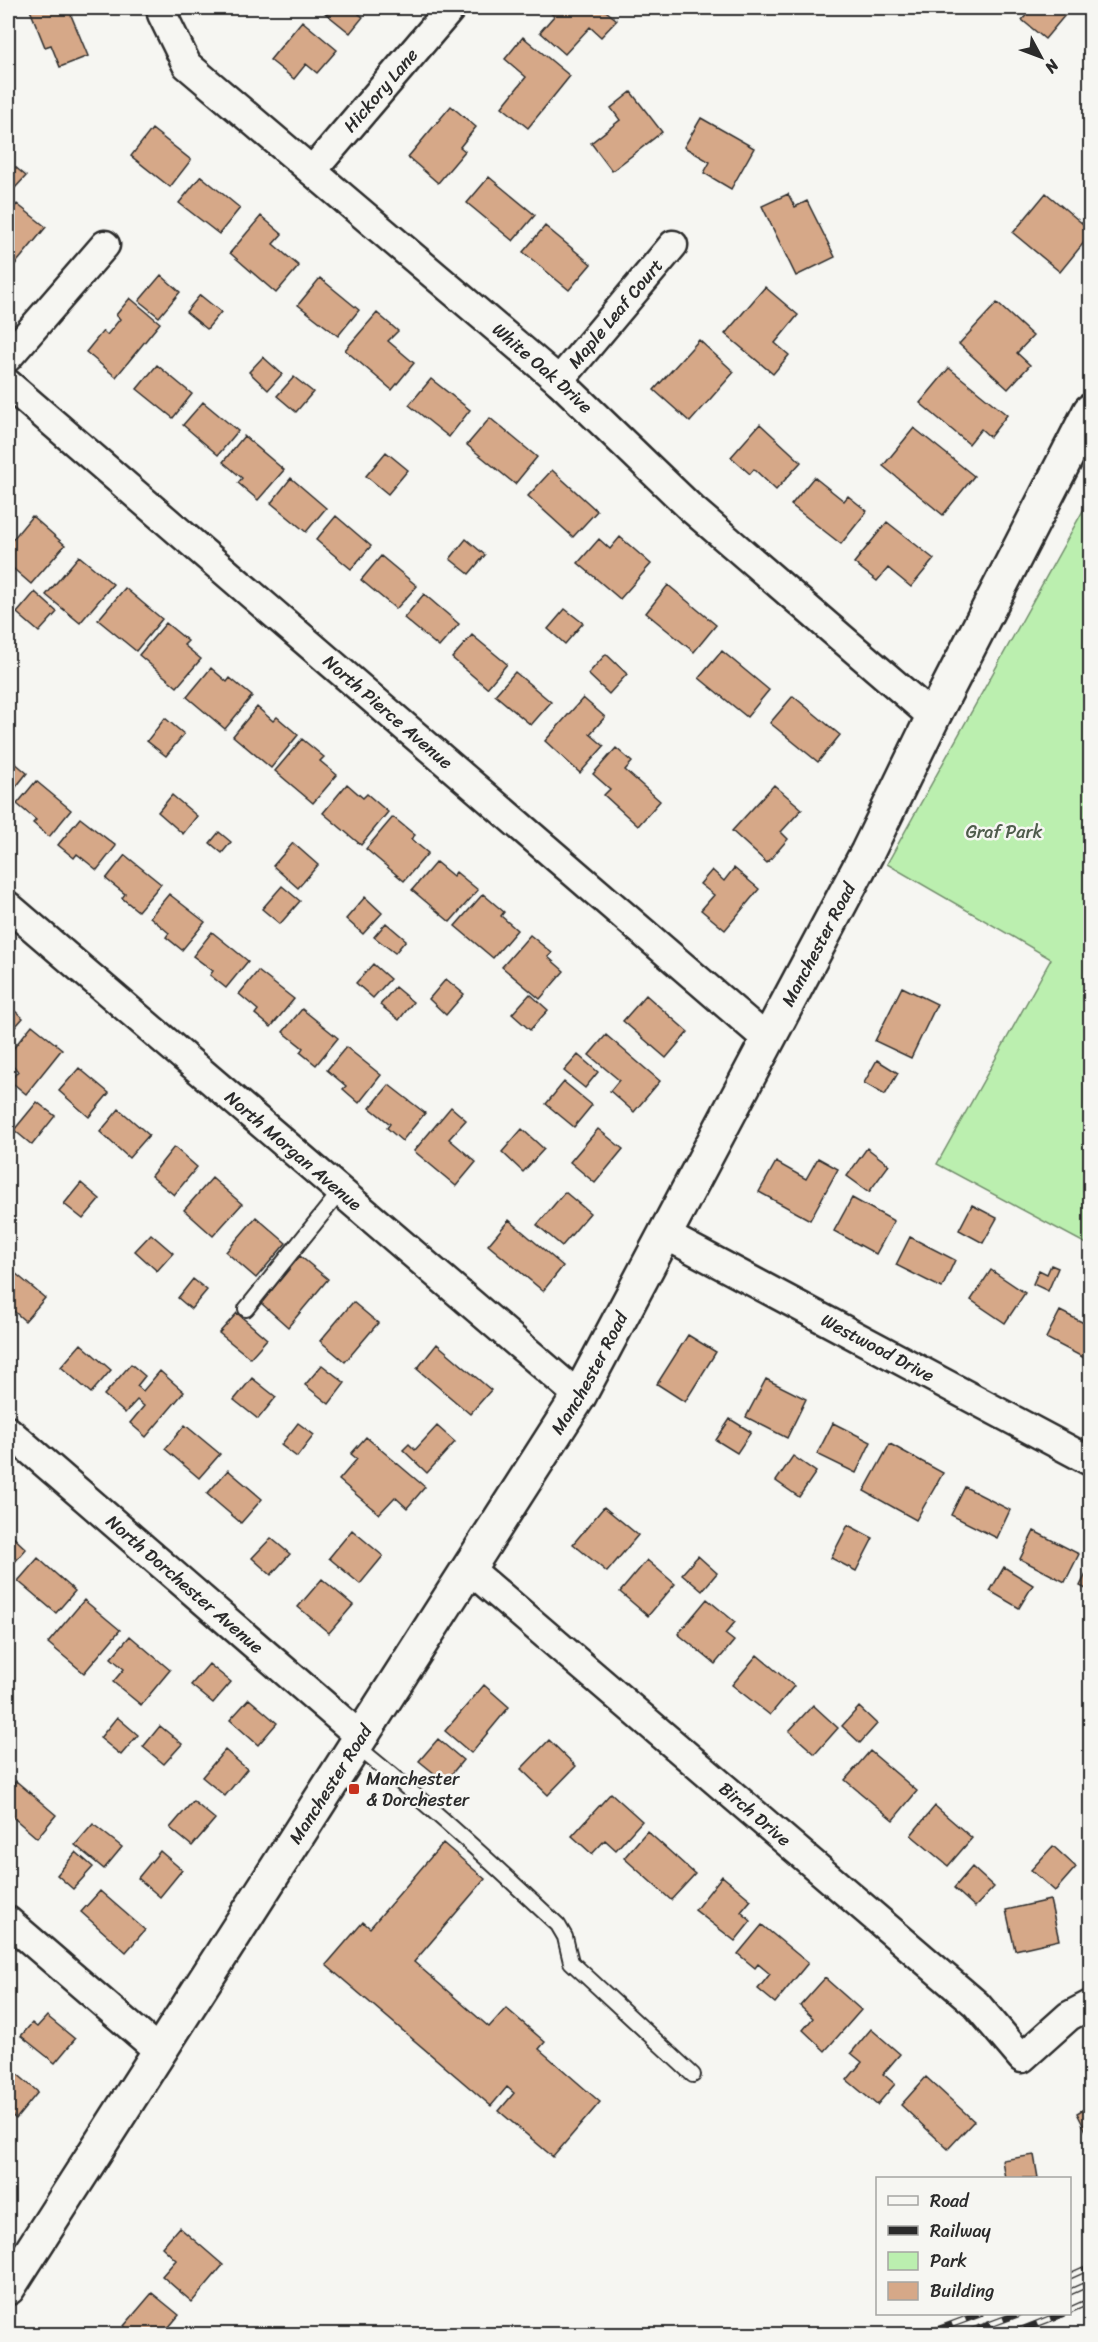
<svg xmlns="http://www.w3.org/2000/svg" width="1098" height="2342" viewBox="0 0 1098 2342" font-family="Sriracha,sans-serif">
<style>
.green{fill:#bbefaf;stroke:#738d6d;stroke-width:1.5}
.building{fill:#d6a888;stroke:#2b2b2b;stroke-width:1.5}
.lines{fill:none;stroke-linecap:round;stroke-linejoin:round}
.service-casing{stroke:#2b2b2b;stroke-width:18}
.minor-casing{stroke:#2b2b2b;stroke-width:33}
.tertiary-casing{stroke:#2b2b2b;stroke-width:38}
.service{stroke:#f6f6f2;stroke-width:14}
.minor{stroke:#f6f6f2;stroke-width:28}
.tertiary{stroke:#f6f6f2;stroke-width:33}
.rail-casing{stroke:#2b2b2b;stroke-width:7}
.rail{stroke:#f6f6f2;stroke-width:4.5;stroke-dasharray:14;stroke-linecap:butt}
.poi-dot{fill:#c8321e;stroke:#f6f6f2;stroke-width:2}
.labels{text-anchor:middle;stroke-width:5;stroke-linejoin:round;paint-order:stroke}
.street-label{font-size:18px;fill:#2b2b2b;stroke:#f6f6f2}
.park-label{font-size:18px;fill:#4f5c4c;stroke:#f6f6f2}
.poi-label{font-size:18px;fill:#2b2b2b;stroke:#f6f6f2;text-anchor:start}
</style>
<rect width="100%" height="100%" fill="#f6f6f2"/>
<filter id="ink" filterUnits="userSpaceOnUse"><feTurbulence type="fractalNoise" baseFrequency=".0167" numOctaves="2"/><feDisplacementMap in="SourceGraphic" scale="12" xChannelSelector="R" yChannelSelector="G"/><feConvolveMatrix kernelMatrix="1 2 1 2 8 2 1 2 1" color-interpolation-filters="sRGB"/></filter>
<g filter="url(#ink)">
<path class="green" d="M1090,498V1246L937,1164L1051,959L887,864Z"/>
<path class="building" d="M36,8H68L88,56L60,67L51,45L45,47L30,10Z
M319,8H364L359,14L363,17L350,33Z
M550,8H602L617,20L601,37L590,27L565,54L540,32L554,16L548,11Z
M1033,8H1071L1045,39L1022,20Z
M302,21L337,50L317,73L306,64L294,79L270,60Z
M523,37L570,76L528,128L502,107L526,77L505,59Z
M631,92L662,132L612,171L591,143L620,120L611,108Z
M451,106L476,127L460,147L465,151L438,183L408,157Z
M701,118L754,148L731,189L704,173L710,162L684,147Z
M152,129L191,160L170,187L131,156Z
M8,161L26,176L15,188L8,182Z
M201,176L240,208L219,234L179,203Z
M489,177L535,215L513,241L467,203Z
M1046,193L1090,230V235L1060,272L1013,233Z
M788,194L795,207L807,201L835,257L796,276L762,206Z
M17,204L46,227L8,273V215Z
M261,216L282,234L273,244L299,266L276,293L230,253Z
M545,226L591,264L569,290L523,252Z
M161,275L180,292L159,317L139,301Z
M320,278L359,310L338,336L298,305Z
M765,287L798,315L775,343L789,355L773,374L725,334Z
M200,295L221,312L207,329L186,312Z
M130,298L160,323L116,377L86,352L103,331L107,335L120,319L116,315Z
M997,303L1033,336L1017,353L1030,365L1008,389L959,344Z
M377,313L398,331L388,341L414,363L392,390L345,350Z
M699,340L734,372L690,422L654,390Z
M263,357L282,374L268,390L249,372Z
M157,365L192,394L173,418L137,389Z
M949,368L1007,415L990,437L981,429L969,444L920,403Z
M294,377L313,392L296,412L277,396Z
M431,379L470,410L449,437L409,405Z
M203,402L238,431L218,455L183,425Z
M490,418L537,457L515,484L467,445Z
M760,424L801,462L776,490L754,469L750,474L731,457Z
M914,428L974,476L943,515L883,466Z
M244,436L284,470L258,500L238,483L242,478L223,462Z
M386,452L408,470L388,494L366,476Z
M552,470L597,511L573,537L528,496Z
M814,477L844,501L848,496L867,511L841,544L791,505Z
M291,478L326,508L306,532L271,503Z
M8,487L15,493L8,503Z
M32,516L65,545L31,584L8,564V545Z
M336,516L371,546L351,569L316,540Z
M887,522L934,559L911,587L888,568L877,581L854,563Z
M620,537L651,564L620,599L578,563L599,539L610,549Z
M466,539L485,555L469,574L450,559Z
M79,556L113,584L80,623L46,595Z
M381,556L417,586L396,609L361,580Z
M668,585L716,625L694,652L646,613Z
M125,588L162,619L136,651L98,620Z
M35,592L57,612L39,632L17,613Z
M424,594L459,624L439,647L404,618Z
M565,609L583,623L565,644L548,629Z
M166,623L188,641L184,645L201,659L177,687L139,655Z
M472,635L507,664L487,688L452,658Z
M722,651L769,690L747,717L699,678Z
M606,654L627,674L609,694L588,674Z
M211,668L227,682L230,678L252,696L225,729L187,697Z
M515,672L551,702L531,725L495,695Z
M793,696L840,735L818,762L770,723Z
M583,698L605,717L590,734L604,746L580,773L545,741Z
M257,707L273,721L277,717L298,735L271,768L233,736Z
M165,718L184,734L166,756L147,741Z
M302,739L324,757L320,761L337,775L313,803L275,771Z
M616,748L632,762L625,770L660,801L638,826L604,795L610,789L593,774Z
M8,757L27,773L8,797Z
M36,781L71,810L49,837L33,823L36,820L17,804Z
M347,784L363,798L367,794L388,812L361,845L323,813Z
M774,785L802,809L781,832L788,839L767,863L732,831Z
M172,795L197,816L183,834L158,812Z
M393,817L415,835L411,839L428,853L404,881L366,849Z
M80,818L116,846L97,870L77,854L74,858L58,845Z
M219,832L231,842L222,853L210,843Z
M293,843L318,865L298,888L273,866Z
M125,855L161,884L138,911L122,898L125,894L106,879Z
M436,862L453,876L456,872L478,890L450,922L412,890Z
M734,868L759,889L725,930L701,910L714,895L700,884L712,870L724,881Z
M282,886L300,901L280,924L262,909Z
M169,894L205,922L182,950L166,937L169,933L150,917Z
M483,894L504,912L501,916L517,930L493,958L455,926Z
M365,897L382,913L363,934L346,919Z
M386,923L406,940L395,953L374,937Z
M212,932L248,961L226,988L210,975L213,971L193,956Z
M530,935L552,953L548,957L564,971L540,999L502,967Z
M373,964L390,979L373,998L356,983Z
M258,971L294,999L271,1027L255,1014L258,1010L239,994Z
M446,979L464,994L446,1015L429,999Z
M395,987L413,1002L399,1020L380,1005Z
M902,987L937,1004L911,1058L875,1041Z
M530,994L548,1010L530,1030L512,1014Z
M646,995L688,1032L666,1058L623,1021Z
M8,1005L23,1018L8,1035Z
M302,1009L338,1038L316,1065L300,1052L303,1048L283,1032Z
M32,1025L62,1049L26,1094L10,1081L18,1071L8,1062V1055Z
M606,1035L660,1081L634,1112L610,1091L619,1080L589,1055Z
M346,1047L381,1075L359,1103L343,1089L346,1086L327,1070Z
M578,1055L598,1072L585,1088L564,1071Z
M877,1060L898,1073L885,1095L864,1083Z
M79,1068L109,1093L89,1117L59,1091Z
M564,1082L592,1105L574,1127L546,1104Z
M389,1085L425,1113L402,1141L387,1128L390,1124L370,1108Z
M37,1102L55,1116L32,1145L14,1130Z
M451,1107L466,1120L449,1139L476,1162L456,1186L414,1151Z
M119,1109L149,1135L129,1158L100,1132Z
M522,1129L544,1149L523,1172L502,1152Z
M598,1129L623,1149L595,1183L570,1162Z
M174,1147L197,1167L174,1195L151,1176Z
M867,1148L889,1165L869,1192L847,1176Z
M818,1158L838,1169L810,1220L759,1192L776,1162L806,1179Z
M212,1178L242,1204L213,1236L184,1210Z
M81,1183L100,1199L83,1219L64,1204Z
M565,1192L590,1213L562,1246L537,1225Z
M852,1198L894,1221L876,1254L834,1231Z
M972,1205L997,1218L983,1243L959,1230Z
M256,1217L286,1243L256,1278L226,1252Z
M509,1220L563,1266L543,1291L488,1245Z
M151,1234L173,1253L157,1271L135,1251Z
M910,1237L955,1260L942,1288L896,1265Z
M300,1256L328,1279L288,1327L261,1303Z
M1051,1265L1058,1268L1048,1291L1033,1284L1039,1270L1047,1274Z
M991,1270L1025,1293L1005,1323L971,1300Z
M15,1273L45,1298L25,1321L8,1306V1282Z
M193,1279L207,1290L191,1309L178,1298Z
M353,1302L378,1323L345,1362L320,1341Z
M1060,1311L1090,1326V1361L1046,1338Z
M237,1313L267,1339L250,1358L219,1333Z
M688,1335L716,1352L685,1402L657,1384Z
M81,1344L111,1370L91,1393L61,1367Z
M437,1344L491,1390L470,1414L417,1369Z
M131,1364L145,1376L137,1386L143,1391L160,1371L184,1392L146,1437L130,1423L144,1406L137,1400L125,1413L104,1395Z
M322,1365L345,1383L329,1404L305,1385Z
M252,1378L276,1397L258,1419L234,1400Z
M766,1379L806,1399L787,1438L746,1417Z
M730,1419L751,1432L737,1453L716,1440Z
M298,1423L314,1435L297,1457L281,1445Z
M833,1423L871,1442L856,1473L817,1454Z
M185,1425L220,1454L199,1478L165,1449Z
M437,1426L455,1442L427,1473L403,1450L409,1444L415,1450Z
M366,1437L425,1487L407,1508L395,1497L379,1514L339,1480L357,1459L351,1454Z
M890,1444L943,1473L916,1520L864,1491Z
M793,1456L816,1472L799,1497L776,1481Z
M228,1470L262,1499L241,1523L207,1494Z
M965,1487L1010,1510L997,1538L951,1515Z
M604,1507L638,1535L607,1572L573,1544Z
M848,1525L873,1538L856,1571L831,1558Z
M352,1530L383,1556L360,1584L329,1558Z
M1034,1531L1079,1554L1065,1582L1020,1559Z
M8,1532L26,1549L8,1570Z
M271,1538L290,1554L271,1575L252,1558Z
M698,1556L717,1573L702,1591L682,1574Z
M38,1558L75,1591L56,1613L18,1581Z
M647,1560L675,1584L648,1616L620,1592Z
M1090,1566V1591L1080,1586Z
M1004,1567L1033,1585L1019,1608L990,1591Z
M322,1579L353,1605L329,1633L298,1607Z
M707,1599L735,1622L725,1634L734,1641L715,1664L678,1634Z
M84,1600L120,1630L84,1673L48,1643Z
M130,1636L170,1670L141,1705L113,1682L124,1669L111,1658Z
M757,1655L794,1686L770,1715L732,1685Z
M209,1664L231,1682L213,1703L191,1685Z
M484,1685L509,1707L471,1753L445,1731Z
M249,1699L277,1723L258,1745L230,1720Z
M813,1705L838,1728L815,1754L789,1731Z
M859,1707L877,1724L860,1743L842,1726Z
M117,1717L138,1735L121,1755L100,1738Z
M160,1726L182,1744L164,1764L143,1747Z
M438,1739L463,1760L445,1782L419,1761Z
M549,1740L576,1766L548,1795L521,1769Z
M225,1750L247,1769L225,1796L202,1777Z
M870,1751L917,1791L893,1820L845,1780Z
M16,1781L56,1815L37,1838L8,1813V1791Z
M611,1793L642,1821L616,1850L605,1840L592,1854L572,1836Z
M193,1801L215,1819L192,1846L170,1828Z
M935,1806L972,1838L948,1866L911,1835Z
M93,1824L122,1847L104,1869L75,1845Z
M647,1831L695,1874L671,1900L624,1858Z
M443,1843L485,1879L414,1962L489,2027L506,2008L545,2042L539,2049L600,2102L553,2157L499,2111L514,2093L507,2087L491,2106L326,1965L363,1922L370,1928Z
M1053,1846L1076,1867L1055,1891L1031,1870Z
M160,1851L182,1870L160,1897L138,1878Z
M76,1852L93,1867L73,1889L57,1875Z
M972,1867L994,1887L975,1907L954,1888Z
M722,1876L751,1900L741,1912L751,1921L735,1941L695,1910Z
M100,1891L145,1930L126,1952L81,1912Z
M1050,1900L1059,1940L1015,1950L1006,1910Z
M762,1925L808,1963L775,2003L758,1989L770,1974L758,1964L755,1968L738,1954Z
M825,1978L861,2010L825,2051L803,2030L813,2018L800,2006Z
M47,2016L75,2039L55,2063L21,2036L32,2023L37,2027Z
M871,2029L900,2054L883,2074L895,2084L877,2105L847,2080L862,2062L851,2053Z
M16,2073L38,2092L16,2119L8,2112V2083Z
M926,2077L974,2121L948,2149L901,2105Z
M1090,2105V2139L1077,2113Z
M1034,2155L1038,2178H1005L1002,2160Z
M179,2227L223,2265L192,2302L162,2276L176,2260L162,2247Z
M152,2293L179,2315L163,2334H134L124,2326Z"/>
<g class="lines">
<g class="service-casing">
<path id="service" d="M246,1309L340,1192
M355,1745C426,1802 492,1863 558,1925L565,1937L571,1962L693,2075"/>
</g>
<g class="minor-casing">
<g id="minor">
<path id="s1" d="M162,14L187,65L559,381L692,509L933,717"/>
<path id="s2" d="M312,171L451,8"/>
<path d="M8,357L105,245"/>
<path id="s3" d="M559,381L673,245"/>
<path id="s4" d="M8,384L769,1041"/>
<path id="s5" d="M8,906L579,1396"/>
<path id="s6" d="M664,1234L1090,1461"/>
<path id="s7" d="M8,1431L361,1737"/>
<path id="s8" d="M468,1568L976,2004L1022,2058L1069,2016L1090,2005"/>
<path d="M8,1921L159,2051"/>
</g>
</g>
<g class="tertiary-casing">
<g id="tertiary">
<path id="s9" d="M8,2288L579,1396L867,853L933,717L1090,411"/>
</g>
</g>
<use href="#service" class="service"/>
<use href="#minor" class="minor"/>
<use href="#tertiary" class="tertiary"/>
<g class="rail-casing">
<path id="rail" d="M1070,2276L1090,2267
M1070,2292L1090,2283
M1070,2310L1090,2301
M926,2334L980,2314
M964,2334L1018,2314
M1011,2334L1062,2314"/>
</g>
<use href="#rail" class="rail"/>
</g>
</g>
<rect class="poi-dot" x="348" y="1783" width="12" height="12" rx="3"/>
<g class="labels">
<g class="street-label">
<text dy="6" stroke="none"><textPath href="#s2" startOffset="106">Hickory Lane</textPath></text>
<text dy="6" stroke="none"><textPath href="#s3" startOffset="88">Maple Leaf Court</textPath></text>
<text dy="6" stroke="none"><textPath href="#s1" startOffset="524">White Oak Drive</textPath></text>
<text dy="6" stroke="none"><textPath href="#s4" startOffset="502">North Pierce Avenue</textPath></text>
<text dy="6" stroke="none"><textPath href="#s9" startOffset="1570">Manchester Road</textPath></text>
<text dy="6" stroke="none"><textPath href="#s5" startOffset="376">North Morgan Avenue</textPath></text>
<text dy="6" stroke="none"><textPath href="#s6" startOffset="242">Westwood Drive</textPath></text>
<text dy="6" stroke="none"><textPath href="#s9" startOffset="1084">Manchester Road</textPath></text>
<text dy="6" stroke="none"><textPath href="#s7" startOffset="234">North Dorchester Avenue</textPath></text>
<text dy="6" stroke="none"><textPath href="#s9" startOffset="598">Manchester Road</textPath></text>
<text dy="6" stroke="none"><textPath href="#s8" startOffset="378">Birch Drive</textPath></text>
</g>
<g class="park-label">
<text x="1004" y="838">Graf Park</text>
</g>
<g class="poi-label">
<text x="366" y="1785">Manchester<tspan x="366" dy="21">&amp; Dorchester</tspan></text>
</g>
</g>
<rect width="1098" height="2342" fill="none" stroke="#f6f6f2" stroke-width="30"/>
<rect x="15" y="15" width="1068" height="2312" fill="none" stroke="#2b2b2b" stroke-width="2" filter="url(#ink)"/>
<rect x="876" y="2177" width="195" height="138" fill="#f6f6f2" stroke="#a5a5a2" stroke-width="1.5"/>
<rect x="888" y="2196" width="30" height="9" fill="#f6f6f2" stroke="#a5a5a2" stroke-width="1.5"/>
<text x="930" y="2207" font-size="18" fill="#2b2b2b">Road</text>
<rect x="888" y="2226" width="30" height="9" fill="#2b2b2b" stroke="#a5a5a2" stroke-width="1.5"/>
<text x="930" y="2237" font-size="18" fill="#2b2b2b">Railway</text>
<rect x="888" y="2252" width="30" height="18" fill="#bbefaf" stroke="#a5a5a2" stroke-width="1.5"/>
<text x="930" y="2267" font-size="18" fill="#2b2b2b">Park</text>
<rect x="888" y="2282" width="30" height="18" fill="#d6a888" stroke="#a5a5a2" stroke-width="1.5"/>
<text x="930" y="2297" font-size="18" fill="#2b2b2b">Building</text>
<g transform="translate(1041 57) rotate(131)" stroke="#f6f6f2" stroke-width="4.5" paint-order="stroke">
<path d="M0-4.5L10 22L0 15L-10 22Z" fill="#2b2b2b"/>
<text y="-9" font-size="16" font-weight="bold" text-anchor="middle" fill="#2b2b2b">N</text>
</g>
</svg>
